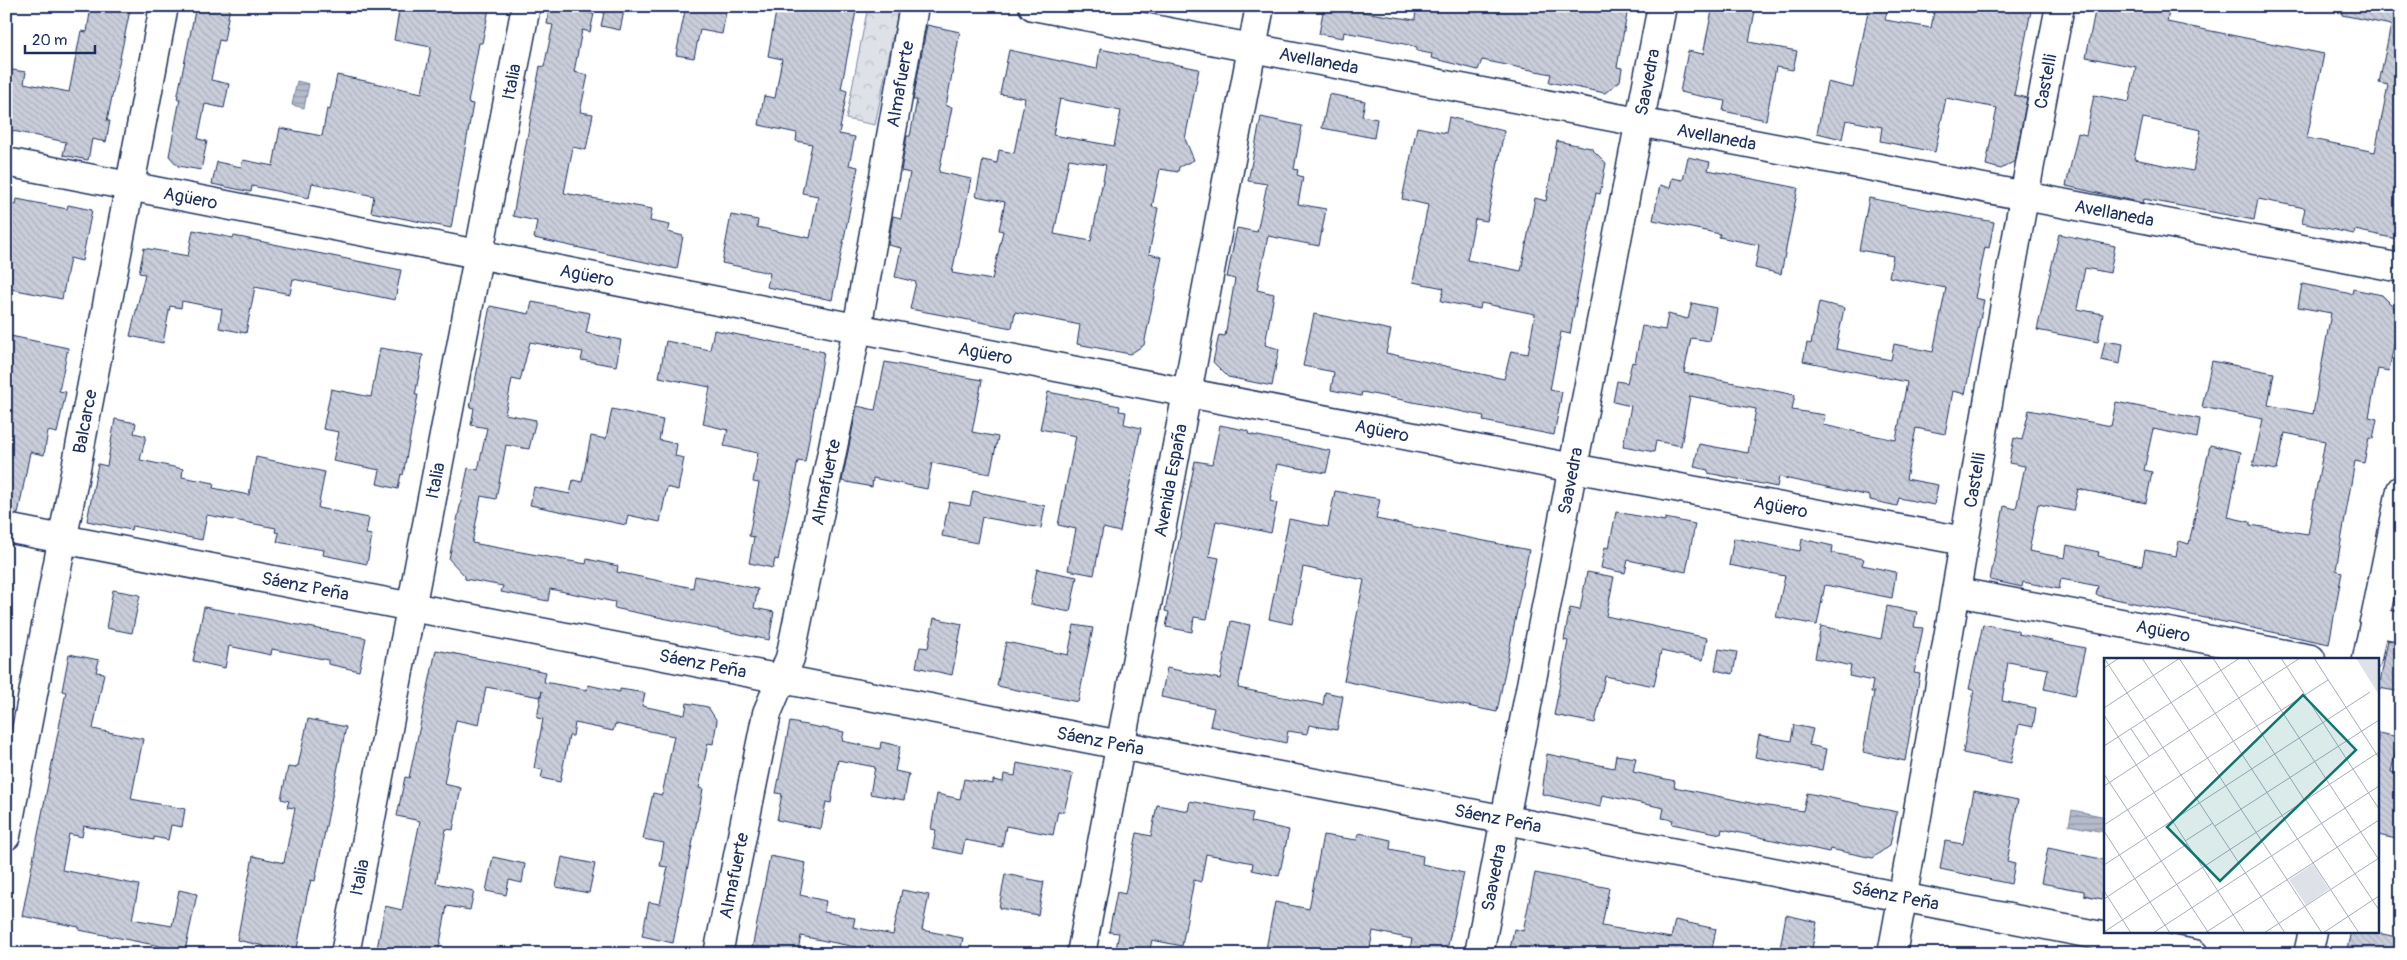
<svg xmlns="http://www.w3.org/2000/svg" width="2407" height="960" viewBox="0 0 2407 960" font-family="Pangolin,sans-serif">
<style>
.forest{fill:url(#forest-crowns);stroke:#7c88a2}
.water{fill:url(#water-rules);stroke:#77839f}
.building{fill:url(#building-back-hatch);stroke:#1b2f5e;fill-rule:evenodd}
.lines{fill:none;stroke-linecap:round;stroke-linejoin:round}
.minor-casing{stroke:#1b2f5e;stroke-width:31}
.major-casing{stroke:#1b2f5e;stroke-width:31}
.minor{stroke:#fff;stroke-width:28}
.major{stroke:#fff;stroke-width:28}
.labels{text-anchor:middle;stroke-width:4;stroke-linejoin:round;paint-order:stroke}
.street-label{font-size:18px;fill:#1b2f5e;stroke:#fff}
.inset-road{fill:none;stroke:#a4acbf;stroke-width:1}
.view{fill:#0f766e;fill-opacity:0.15;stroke:#0f766e;stroke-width:2.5}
.inset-edge{fill:none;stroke:#1b2f5e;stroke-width:2.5}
</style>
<defs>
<pattern id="forest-crowns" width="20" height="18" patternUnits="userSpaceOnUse" patternTransform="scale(1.25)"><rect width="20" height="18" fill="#dee1e7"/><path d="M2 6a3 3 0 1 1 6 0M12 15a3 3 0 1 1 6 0" fill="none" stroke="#bec1c9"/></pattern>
<pattern id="water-rules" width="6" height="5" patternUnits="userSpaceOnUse" patternTransform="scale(1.25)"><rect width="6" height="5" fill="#b5bbca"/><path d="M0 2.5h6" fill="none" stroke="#9298a7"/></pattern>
<pattern id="building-back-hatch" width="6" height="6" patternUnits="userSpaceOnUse" patternTransform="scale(1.25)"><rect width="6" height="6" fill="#caceda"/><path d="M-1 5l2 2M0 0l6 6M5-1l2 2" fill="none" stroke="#adb1be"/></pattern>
</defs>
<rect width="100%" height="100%" fill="#fff"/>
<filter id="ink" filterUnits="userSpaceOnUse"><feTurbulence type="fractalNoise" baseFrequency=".02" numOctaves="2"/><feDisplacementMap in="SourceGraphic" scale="10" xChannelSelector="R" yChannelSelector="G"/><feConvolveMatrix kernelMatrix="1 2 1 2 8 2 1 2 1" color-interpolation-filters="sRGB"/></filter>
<g filter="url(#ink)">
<path class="forest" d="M868,6L899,7L875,125L846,119Z"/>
<path class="water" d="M297,81L309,84L304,108L292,105Z
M2072,810L2106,817L2103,832L2069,825Z"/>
<path class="building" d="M91,6H111L130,10L107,121H110L106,142L92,139L88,160L63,155L66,142L8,130L6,69L26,72L24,83L69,92L81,31L87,32Z
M196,6H230L224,41L219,40L211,80L229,84L224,108L205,104L198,139L207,141L201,170L178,166L169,156L180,99H177Z
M400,6H483V8L489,9L482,43H479L468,103L473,104L451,228L371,212L374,196L312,183L309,198L252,186L251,192L212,184L217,162L241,167L243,160L273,166L280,128L322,136L327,109L330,110L337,75L422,93L431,47L394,40Z
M550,6L594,14L590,32L582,30L574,72L588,75L580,112L593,114L586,150L573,147L564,193L652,209L650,221L670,225L668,232L683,236L677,269L534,238L537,221L513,216L540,66L544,67L553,25L547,24Z
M686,6H727L722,34L700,30L694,58L676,55Z
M777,6H801L831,12L832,6H857L841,89L847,91L839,134L855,137L849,165L858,167L832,300L767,287L770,273L722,263L731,215L758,220L757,227L810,238L818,196L802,193L812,144L796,141L797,133L759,125L764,96L775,98L782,59L768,56Z
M1324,6L1415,20L1416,6H1615L1628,9L1617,67L1622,68L1620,81L1605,93L1549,82L1551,74L1482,60L1478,70L1431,58L1432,54L1417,51V47L1387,40L1344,32L1343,38L1319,34Z
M1713,6H1756L1749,42L1797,51L1793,70L1776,67L1766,120L1723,111L1725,101L1680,92L1688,51L1703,54Z
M1869,6H1888L1885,20L1931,28L1935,6H2032L2014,95L2027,98L2015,161L2001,169L1986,165L1997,108L1946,98L1935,152L1880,141L1882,127L1846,120L1842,139L1817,133L1827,82L1853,88Z
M2096,6H2170L2167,22L2324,54L2307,138L2375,152L2388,85L2379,83L2391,25L2342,15V6H2401V240L2355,230L2354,234L2302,223L2305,208L2258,199L2254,220L2144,199L2143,203L2066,186L2078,133L2086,135L2094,95L2129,102L2136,67L2086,57ZM2143,118L2201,130L2193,171L2134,159Z
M605,8L624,11L620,30L601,26Z
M927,25L960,32L946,106L952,107L939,172L971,179L952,273L992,280L1003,231L999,230L1005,202L976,196L983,160L997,163L999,150L1014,153L1025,98L1000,94L1009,50L1097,69L1100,49L1199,69L1185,139L1194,160L1179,167L1178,172L1160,169L1152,207L1158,208L1149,254L1162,257L1144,345L1130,354L1077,344L1080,325L1015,312L1012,328L910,309L916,282L895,277L901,248L888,245L893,216L901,218L910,173L901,171L907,136H910L917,100H913ZM1060,99L1121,111L1114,146L1053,135ZM1069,159L1106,165L1091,241L1054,234Z
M1329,94L1365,101L1362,116L1377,119L1374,138L1322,128Z
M1261,117L1302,126L1294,169L1298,170L1297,175L1303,177L1298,204L1326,209L1319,246L1268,236L1257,290L1274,294L1265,345L1279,349L1272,386L1228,377L1213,362L1219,335L1225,336L1235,279L1227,277L1237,228L1257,232L1267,184L1248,181Z
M1449,117L1504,131L1487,221L1475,219L1467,260L1521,271L1535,198L1546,201L1557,141L1591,148L1606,163L1600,194L1596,193L1570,334L1561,332L1550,390L1562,392L1554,435L1483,421L1484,416L1362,392L1361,396L1331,390L1334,372L1303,366L1314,314L1391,330L1386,353L1504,379L1511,351L1528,354L1535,314L1481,303L1480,309L1441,301L1444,288L1413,282L1428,205L1402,199L1417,127L1446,133Z
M1688,157L1710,162L1708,170L1798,188L1781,274L1755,268L1759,245L1719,237L1720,234L1653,220L1660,185L1670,188L1672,178L1683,180Z
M1869,198L1994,222L1989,248L1985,247L1975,298L1984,300L1965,394L1953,391L1945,434L1916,428L1906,479L1938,485L1934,505L1899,498L1897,506L1870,500V496L1779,477L1777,487L1708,473V470L1694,467L1699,444L1748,453L1756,409L1690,396L1681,446L1656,441L1654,452L1623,446L1631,406L1613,402L1617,381L1627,383L1632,362L1635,363L1642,326L1665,330L1668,314L1688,319L1692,303L1716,308L1710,341L1691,338L1684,373L1795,395L1792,410L1825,415L1823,425L1896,440L1907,382L1803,361L1807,343L1811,344L1819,302L1844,308L1836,349L1891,360L1894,344L1933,352L1946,288L1889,277L1893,256L1859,250Z
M17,199L67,209L68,205L92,210L82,261L70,258L62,299L6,288V203L16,205Z
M193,230L233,238L234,236L401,270L395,300L293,279L290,294L255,287L246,333L219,328L222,309L182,301L181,308L170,306L163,343L130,336L145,274L139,273L144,248L188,256Z
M2059,234L2115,246L2110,273L2085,268L2077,309L2103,314L2098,342L2037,330Z
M2302,284L2352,294L2353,289L2382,295L2400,313L2389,371L2378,369L2369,417L2377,419L2373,439L2369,438L2364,463L2355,461L2336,570L2342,572L2329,644L2096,595L2098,586L2061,579L2059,589L2023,582L2022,587L1990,580L2004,506L2016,509L2025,466L2009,463L2014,438L2022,440L2029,410L2111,426L2116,402L2200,419L2197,438L2153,429L2144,470L2152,472L2146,503L2078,489L2073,511L2038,504L2029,551L2065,558L2067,545L2099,552L2098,556L2142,566L2145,550L2176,556L2179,541L2189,544L2210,445L2241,452L2228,517L2250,522V525L2308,534L2325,441L2285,433L2277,470L2253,466L2263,419L2202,407L2212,361L2274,373L2268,405L2313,414L2331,313L2298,307Z
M532,302L590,313L586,333L621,340L616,366L581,360L583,352L530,342L520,381L512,379L505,414L536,420L529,449L506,445L496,499L481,496L472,543L586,564L587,559L618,566L617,572L693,588L695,576L758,589L754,608L774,612L769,640L614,608L615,602L550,589L548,601L501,592L503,586L465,579V576L449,559L468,468L478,470L487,428L471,425L474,408L470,407L490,306L529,314Z
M714,330L824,352L805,462L798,461L778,560L775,559L773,568L749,563L754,537L749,536L759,483L753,482L758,453L724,446L728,430L703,424L710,387L659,377L666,341L710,350Z
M6,335L68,348L59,391L66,392L57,433L48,431L44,455L30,452L18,514L6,513Z
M2105,341L2123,344L2120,364L2101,360Z
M380,348L423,355L415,395H418L403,475L401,474L398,489L377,484L380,470L333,461L339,432L323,429L331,389L371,397Z
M885,362L982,380L972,432L998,437L990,474L932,463L927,489L873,478L872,487L842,481L857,406L875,410Z
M1048,392L1120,406L1119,411L1126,412L1124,424L1141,428L1120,532L1103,528L1094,575L1068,570L1076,529L1058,525L1076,436L1040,429Z
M612,409L663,420L659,440L677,444L675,456L684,458L678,490L667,487L660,522L628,515L626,525L530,505L534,487L570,494L573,480L582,482L591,436L606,439Z
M115,419L136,423L134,433L146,436L140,460L183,469L182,477L214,483L213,488L249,495L256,457L325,472L318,508L369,518L366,534L372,535L367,564L323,555L324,550L277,542L279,533L275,532L276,528L207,515L202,540L132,526L131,530L87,521L98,464L107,466Z
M1220,425L1249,431L1248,434L1331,451L1326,473L1277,464L1270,501L1277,503L1271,533L1216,521L1209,556L1219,558L1207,619L1194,617L1192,632L1166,627L1169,612L1165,611L1195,461L1212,464Z
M973,491L1045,506L1041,528L982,517L977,543L942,536L949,502L970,506Z
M1335,491L1380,499L1376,519L1529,550L1497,712L1344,681L1364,580L1303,567L1292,624L1269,619L1289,519L1328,527Z
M1616,512L1665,521V518L1695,524L1686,572L1628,560L1625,573L1601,568L1605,547L1609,548Z
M1734,538L1800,551L1802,539L1833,546L1832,553L1864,559L1862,565L1896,572L1892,598L1825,585L1817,625L1776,617L1785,576L1729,565Z
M1037,569L1077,577L1070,612L1030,604Z
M1587,572L1614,577L1606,616L1707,638L1703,660L1661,651L1654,686L1605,676L1595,723L1554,715L1568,641L1564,640L1570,608L1580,610Z
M113,590L140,595L132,633L106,628Z
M1887,606L1917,612L1914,627L1923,628L1914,673L1920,674L1905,761L1863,752L1874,692H1871L1873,681L1849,676L1851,666L1815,658L1821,626L1881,639Z
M204,607L366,638L359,671L328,664V660L272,649L271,655L229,646L225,668L193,661Z
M934,618L962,624L952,675L916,667L920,647L928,648Z
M1231,621L1250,625L1238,688L1323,705L1325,692L1343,696L1337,730L1309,725L1307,734L1288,731L1286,743L1210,726L1214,708L1161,697L1167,668L1220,679Z
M1983,624L2018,631V634L2085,648L2075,696L2044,689L2048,669L2008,662L2002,701L2036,708L2033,727L2019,724L2011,763L1963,753L1974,690L1969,689Z
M1074,625L1093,628L1078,702L997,686L1006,642L1068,655Z
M2388,640L2401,642V692L2379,688Z
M1719,649L1737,652L1733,674L1715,670Z
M436,650L546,672L544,682L566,686L587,690L588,685L620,692V689L645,693L642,706L685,715L687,703L708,707L717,721L713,744L708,743L699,788L703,789L673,943L642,936L649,902L660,904L668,867L660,866L664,843L643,839L653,793L662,795L674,736L615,724L613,731L575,723L573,736H569L560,782L541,778L543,770L534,768L543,719L537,718L542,691L540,697L486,687L479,725L456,720L444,784L461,788L453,830L446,829L436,883L474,891L470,910L447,906L438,954H376L385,906L402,910L420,821L397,816L405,777L409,778Z
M69,654L99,660L96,672L104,673L93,729L143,739L131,799L185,809L182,827L171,825L168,840L154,837V840L84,826L82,837L69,834L62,870L139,885L132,919L172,926L179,890L197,894L185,951L79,930V927L22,916L66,692L62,691Z
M308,719L346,727L315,881L311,880L307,895L296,954H263L264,946L237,940L253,856L284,863L295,808L287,807L289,801L281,799L288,767L295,768L296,766H298Z
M790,722L844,732L842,741L880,749L881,742L900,746L895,771L909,774L904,800L870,794L875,767L838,760L831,803L826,802L821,829L777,820L782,794L776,793Z
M1794,725L1813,729L1809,745L1826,749L1822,770L1755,757L1759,735L1791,741Z
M2378,733L2399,737L2391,772L2401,774V840L2378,835Z
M1547,754L1614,768L1616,755L1636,758L1633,772L1675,781L1674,787L1760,805L1803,811L1807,793L1897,812L1890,845L1873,858L1830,849L1829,852L1722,829L1721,834L1672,824L1673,820L1662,818L1664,808L1602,795L1600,807L1542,794Z
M1017,763L1073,774L1064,812L1058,811L1053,835L1006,826L1002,847L965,840L962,854L933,848L936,830L931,829L937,794L960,799L964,779L993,784V780L1003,782L1004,774L1015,776Z
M1974,791L2018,800L2007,862L2015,864L2011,884L1940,869L1945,841L1963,844Z
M1190,801L1253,813L1251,822L1289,830L1279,876L1252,870L1253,863L1206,854L1201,882L1194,880L1182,946L1152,940L1149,954H1115L1119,933L1109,932L1117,892L1125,894L1137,833L1151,836L1157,805L1188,811Z
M1359,833L1391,840L1390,849L1423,856L1422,864L1464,873L1446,954H1409L1412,939L1373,931L1369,954H1265L1275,902L1309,909L1323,835L1357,840Z
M2048,848L2106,860V878L2102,899L2084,895V891L2041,883Z
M770,856L806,863L800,895L826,901L824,912L855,918L853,927L893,935L902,890L929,895L922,930L963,938L960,954H890L801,936L797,954H751Z
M493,857L525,864L522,883L509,880L506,895L486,891Z
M562,857L595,864L589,893L556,887Z
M1535,873L1609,888L1602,926L1671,938L1675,920L1716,929L1711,954H1509L1514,929L1523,931Z
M1005,874L1044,882L1038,915L999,908Z
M1786,915L1817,922L1811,954H1779Z
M2351,931H2369L2401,938V954H2346Z"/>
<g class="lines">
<g class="minor-casing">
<g id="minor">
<path id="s1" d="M1033,6L2401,268"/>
<path id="s2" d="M6,162L1573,468L1964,541"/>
<path id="s3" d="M6,528L2194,954"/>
<path id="s4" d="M1957,592L2311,659"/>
<path d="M2374,622L2401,627"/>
<path d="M2367,659L2401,490"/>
<path id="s5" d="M6,836L164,6"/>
<path id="s6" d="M345,954L526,6"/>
<path id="s7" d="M718,954L767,713L790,658L857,329L914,6"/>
<path id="s8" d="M1479,954L1662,6"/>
<path id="s9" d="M1892,954C1951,638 1998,321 2060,6"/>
<path d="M2308,954L2313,931"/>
</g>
</g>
<g class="major-casing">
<g id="major">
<path id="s10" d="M1081,954L1260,6"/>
</g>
</g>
<use href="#minor" class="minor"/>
<use href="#major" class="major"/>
</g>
</g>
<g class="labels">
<g class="street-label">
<text dy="6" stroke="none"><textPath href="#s1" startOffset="291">Avellaneda</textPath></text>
<text dy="6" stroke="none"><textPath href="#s9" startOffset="886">Castelli</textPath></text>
<text dy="6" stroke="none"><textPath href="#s6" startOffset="888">Italia</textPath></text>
<text dy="6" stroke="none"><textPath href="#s8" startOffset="888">Saavedra</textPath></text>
<text dy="6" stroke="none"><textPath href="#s7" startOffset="890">Almafuerte</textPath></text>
<text dy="6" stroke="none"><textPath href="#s1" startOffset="696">Avellaneda</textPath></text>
<text dy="6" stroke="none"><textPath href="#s2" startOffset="188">Agüero</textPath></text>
<text dy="6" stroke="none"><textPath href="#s1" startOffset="1101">Avellaneda</textPath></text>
<text dy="6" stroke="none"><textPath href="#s2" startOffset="592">Agüero</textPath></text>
<text dy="6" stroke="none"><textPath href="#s2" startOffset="998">Agüero</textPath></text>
<text dy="6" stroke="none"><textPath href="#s5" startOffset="422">Balcarce</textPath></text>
<text dy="6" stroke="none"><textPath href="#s2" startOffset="1402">Agüero</textPath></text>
<text dy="6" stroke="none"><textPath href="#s6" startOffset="482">Italia</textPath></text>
<text dy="6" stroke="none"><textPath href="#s10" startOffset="482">Avenida España</textPath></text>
<text dy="6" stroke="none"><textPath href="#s8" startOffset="482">Saavedra</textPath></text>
<text dy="6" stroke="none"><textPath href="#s9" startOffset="481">Castelli</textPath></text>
<text dy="6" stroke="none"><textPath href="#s7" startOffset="485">Almafuerte</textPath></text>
<text dy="6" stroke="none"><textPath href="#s2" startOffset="1808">Agüero</textPath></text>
<text dy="6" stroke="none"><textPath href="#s3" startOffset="305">Sáenz Peña</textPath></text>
<text dy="6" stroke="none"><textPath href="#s4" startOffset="210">Agüero</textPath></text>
<text dy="6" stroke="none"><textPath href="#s3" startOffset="710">Sáenz Peña</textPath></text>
<text dy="6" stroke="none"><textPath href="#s3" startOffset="1115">Sáenz Peña</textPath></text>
<text dy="6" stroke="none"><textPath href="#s3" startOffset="1520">Sáenz Peña</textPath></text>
<text dy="6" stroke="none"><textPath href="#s7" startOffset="80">Almafuerte</textPath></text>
<text dy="6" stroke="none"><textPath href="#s6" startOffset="78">Italia</textPath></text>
<text dy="6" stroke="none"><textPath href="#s8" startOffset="78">Saavedra</textPath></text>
<text dy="6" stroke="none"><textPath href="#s3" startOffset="1925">Sáenz Peña</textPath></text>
</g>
</g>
<g transform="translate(2104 658)">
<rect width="275" height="275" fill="#fff"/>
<path d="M275,0V37L252,0Z" fill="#dee1e7"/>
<path d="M209,206L225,231L202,247L185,222Z" fill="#dee1e7"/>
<path class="inset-road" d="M0,0L181,275M38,0L218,275M75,0L255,275M109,0L201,143M143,0L275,202M177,0L275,151M210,0L275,100M0,10L15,0M0,50L76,0M0,57L141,275M27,71L45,98M0,88L136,0M0,116L104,274M0,128L196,0M202,142L275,252M0,167L224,22M111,168L275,62M0,173L66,275M81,183L109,165M0,207L266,34M0,233L27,275M0,241L83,186M0,274L275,94M49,275L275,128M101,275L275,162M160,275L275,200M219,275L275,238"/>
<path class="view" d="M199,37L252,92L116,223L63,169Z"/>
<rect width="275" height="275" class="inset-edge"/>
</g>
<rect width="2407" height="960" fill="none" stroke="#fff" stroke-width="25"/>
<rect x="12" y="12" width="2382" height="935" fill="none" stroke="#1b2f5e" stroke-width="2" filter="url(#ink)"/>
<path d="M25 45v8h70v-8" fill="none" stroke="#1b2f5e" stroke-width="2.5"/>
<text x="32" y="45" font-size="15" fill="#1b2f5e" stroke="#ffffff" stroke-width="4" paint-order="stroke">20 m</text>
</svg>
